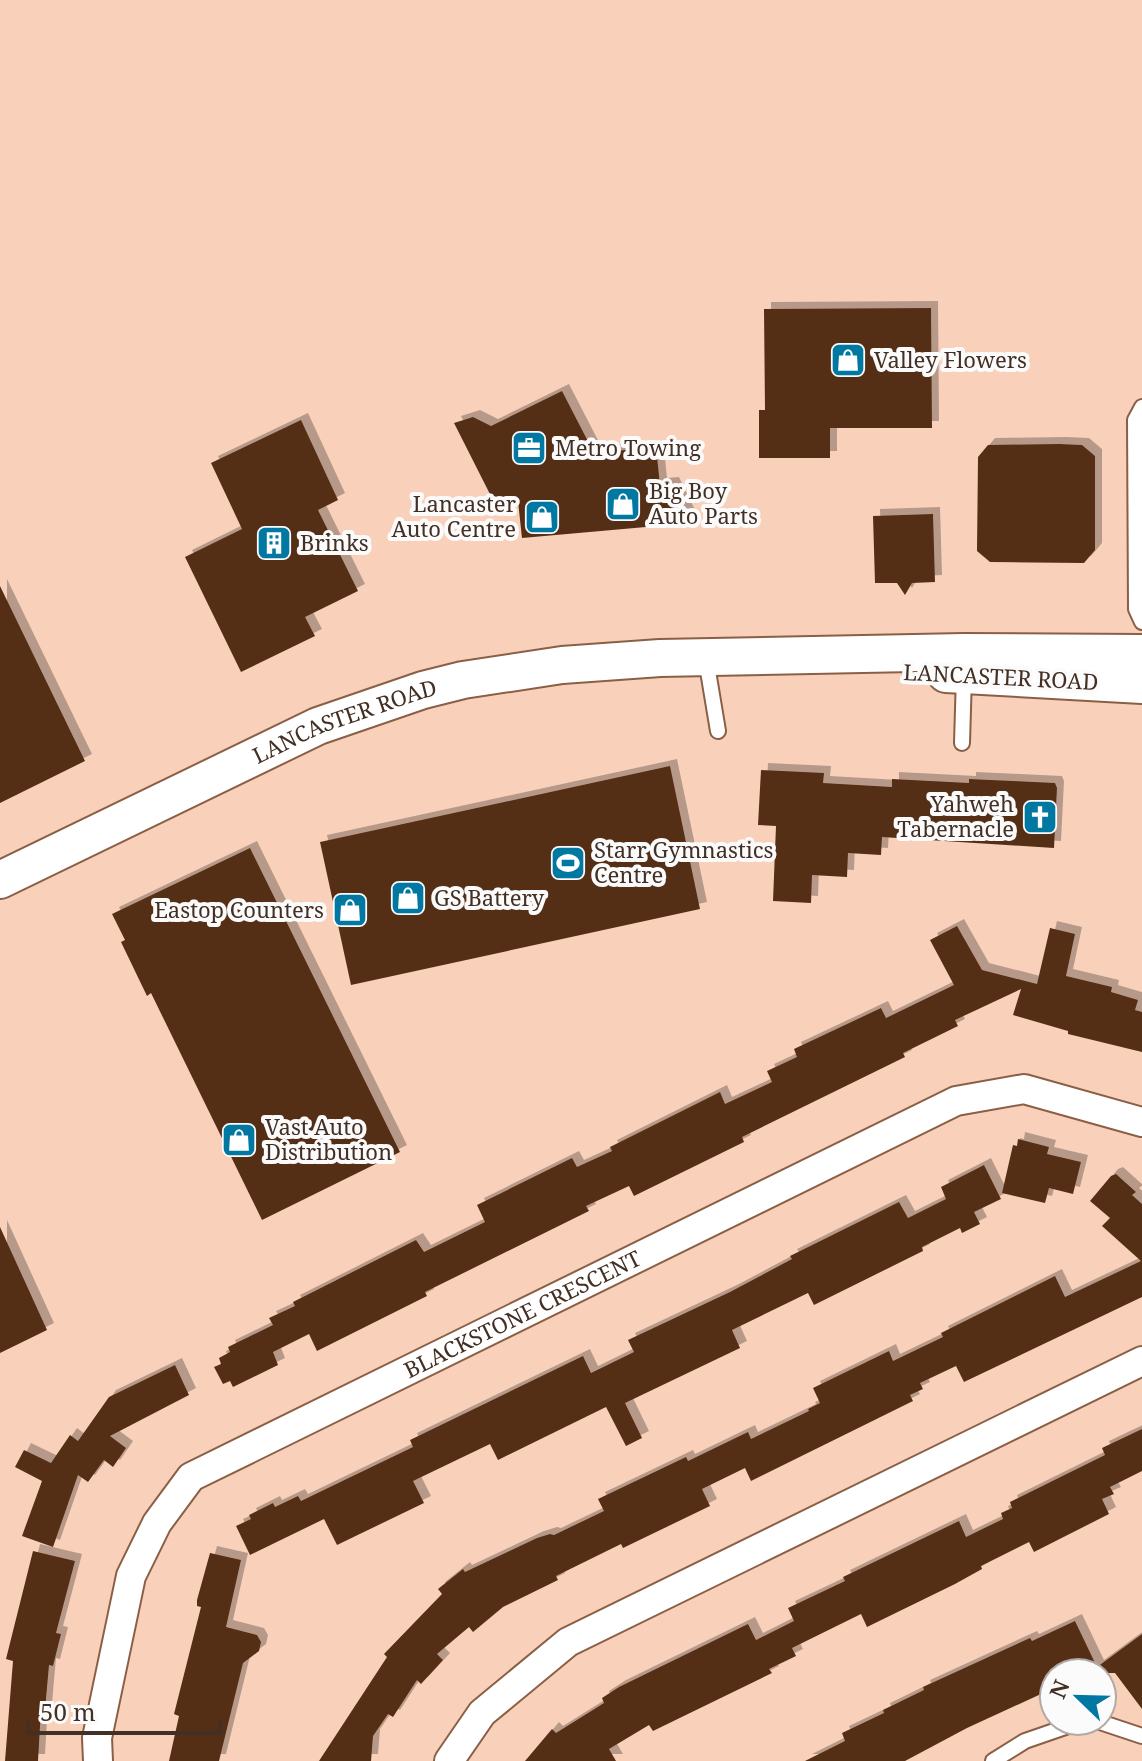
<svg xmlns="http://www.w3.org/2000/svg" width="1142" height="1761" viewBox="0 0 1142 1761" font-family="'Noto Serif',serif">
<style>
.building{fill:#552e15;filter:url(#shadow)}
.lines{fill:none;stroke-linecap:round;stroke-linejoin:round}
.service-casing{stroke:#8a5f45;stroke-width:18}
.minor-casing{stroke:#8a5f45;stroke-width:32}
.tertiary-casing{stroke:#8a5f45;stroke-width:40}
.service{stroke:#fff;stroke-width:14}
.minor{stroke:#fff;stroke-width:28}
.tertiary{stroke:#fff;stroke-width:36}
.labels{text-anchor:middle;stroke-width:8;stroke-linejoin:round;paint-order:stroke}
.poi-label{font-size:22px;fill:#432f24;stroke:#fbfbfb;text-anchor:start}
.street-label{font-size:22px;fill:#432f24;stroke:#fbfbfb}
</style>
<defs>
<filter id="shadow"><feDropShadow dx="7" dy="-7" stdDeviation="0" flood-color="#0004"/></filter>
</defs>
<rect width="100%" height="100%" fill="#f9d1bb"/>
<path class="building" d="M931,308L932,428H830V458H759V410H765L764,309Z
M562,391L594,453L656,447L660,485L672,484L691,523L522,538L518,501L498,510L454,423L473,417L491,426Z
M301,420L338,500L318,510L358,591L305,617L315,636L241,672L185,557L242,529L211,463Z
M1059,444L1082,445L1095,456V550L1084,563L990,562L977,551L978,457L988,445Z
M933,514L935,582L912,583L905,595L897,583H875L873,516Z
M0,586L85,761L0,803Z
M670,766L700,909L351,985L320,842Z
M761,770L824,773L823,783L892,787V779L969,783V779L1055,783L1057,788L1054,848L882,837L881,855L848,853L847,877L812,875L811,903L773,901L776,826L758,825Z
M250,848L400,1152L262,1220L151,993L147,996L121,942L125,940L112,914Z
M957,926L982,970L1037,984L1050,928L1075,934L1066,976L1112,987L1111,992L1138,1000L1135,1010L1142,1012V1052L1068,1034V1031L1013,1015L1021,989L955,1020L958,1026L903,1053L905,1057L742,1137L744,1142L634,1196L629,1186L586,1206L589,1211L425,1292L427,1296L317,1351L309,1334L273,1352L278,1365L233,1387L230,1381L223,1384L214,1367L221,1364L219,1358L230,1352L228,1347L273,1325L269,1318L295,1306L293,1302L416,1240L424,1252L485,1222L477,1205L572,1158L577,1167L612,1151L610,1147L720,1092L725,1104L772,1082L767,1071L797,1057L794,1049L881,1008L886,1018L954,985L930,940Z
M1018,1139L1049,1147L1047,1154L1081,1162L1073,1194L1049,1188L1045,1203L1002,1193L1013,1145L1017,1146Z
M984,1165L1001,1199L974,1212L980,1224L962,1233L960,1228L922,1247L923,1251L814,1305L808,1293L732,1330L740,1348L625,1403L642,1438L626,1446L606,1407L498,1460L490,1444L413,1481L424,1503L337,1545L324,1519L250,1555L236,1526L251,1519L249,1515L273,1503L275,1507L298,1496L301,1501L413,1447L410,1440L583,1356L591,1373L634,1352L628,1340L730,1292L792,1259L790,1256L899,1202L908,1218L946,1199L941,1187Z
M1116,1174L1136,1192L1132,1195L1142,1204V1297L964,1382L956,1366L920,1383L923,1389L910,1395L913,1401L751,1481L745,1468L702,1489L710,1506L623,1548L621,1544L556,1576L558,1580L503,1607L473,1632L469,1627L437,1654L443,1660L421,1684L417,1680L393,1717L388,1714L373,1736L371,1761H319L387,1657L384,1654L442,1594L438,1589L463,1569L465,1572L537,1538L550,1534L554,1535L604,1511L598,1499L686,1457L688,1461L748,1432L751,1439L809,1411L808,1409L820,1403L813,1388L889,1351L893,1361L943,1337L941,1333L1055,1276L1065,1297L1141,1261L1102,1226L1110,1218L1090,1201L1111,1176Z
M0,1227L47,1330L0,1353Z
M175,1365L189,1395L110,1436L126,1448L113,1467L104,1460L88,1482L78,1475L53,1547L22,1536L42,1481L15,1467L24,1450L51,1463L70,1435L78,1441L109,1397Z
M1142,1429V1471L1110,1487L1114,1494L1102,1499L1109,1514L1034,1552L1029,1542L981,1566L982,1569L955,1584L867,1627L861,1614L792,1648L796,1656L769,1669L772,1673L653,1731L649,1725L609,1749L616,1761H525L552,1729L556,1733L604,1703L602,1698L619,1687L748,1624L756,1640L794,1621L788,1608L845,1581L843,1577L959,1521L966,1537L1003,1519L1001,1513L1012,1508L1010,1502L1105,1455L1102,1448Z
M33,1551L75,1561L56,1633L61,1634L53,1666L49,1665L45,1710L41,1709L38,1761H5L13,1661L6,1659Z
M210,1553L241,1560L226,1627L257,1635L261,1642L259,1651L243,1663L219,1761H169L179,1716L174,1714L201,1607L197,1606V1600Z
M1075,1621L1097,1667L1142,1634V1709L1115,1673H1054V1688L967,1728L905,1761H805L845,1741L842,1733L884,1713L883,1710L924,1690L923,1687L1030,1638L1032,1641Z"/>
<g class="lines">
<g class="service-casing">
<path id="service" d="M1142,407L1135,420L1136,609L1142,622
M706,659L718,731
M962,743L964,675
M1097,1721L1142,1736
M993,1761L1025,1741L1083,1721"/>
</g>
<g class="minor-casing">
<g id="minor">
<path id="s1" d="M98,1761L97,1738L131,1576L157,1523L191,1477L956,1101L1024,1089L1142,1122"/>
<path d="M449,1761L482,1713L568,1642L1142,1361"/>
</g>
</g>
<g class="tertiary-casing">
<g id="tertiary">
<path d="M946,674L1142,685"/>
<path id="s2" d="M0,880L318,726L423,690L463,680L562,665L660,658L964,652L1142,653"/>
</g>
</g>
<use href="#service" class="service"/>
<use href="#minor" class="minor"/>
<use href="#tertiary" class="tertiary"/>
</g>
<defs>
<g id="shop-square" transform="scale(1.8)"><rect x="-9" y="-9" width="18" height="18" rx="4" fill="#0178a1" stroke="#fbfbfb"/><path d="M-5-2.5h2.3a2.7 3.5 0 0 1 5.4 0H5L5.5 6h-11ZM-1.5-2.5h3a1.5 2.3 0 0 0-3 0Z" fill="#fff"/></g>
<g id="office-square" transform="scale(1.8)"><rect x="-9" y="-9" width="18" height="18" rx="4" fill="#0178a1" stroke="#fbfbfb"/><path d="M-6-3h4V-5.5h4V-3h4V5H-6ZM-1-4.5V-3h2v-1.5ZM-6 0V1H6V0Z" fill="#fff"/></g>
<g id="building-square" transform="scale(1.8)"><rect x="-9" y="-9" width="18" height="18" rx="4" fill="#0178a1" stroke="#fbfbfb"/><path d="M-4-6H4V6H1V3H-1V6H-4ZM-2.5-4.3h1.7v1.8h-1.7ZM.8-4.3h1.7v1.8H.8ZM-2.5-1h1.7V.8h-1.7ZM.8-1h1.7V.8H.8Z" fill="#fff"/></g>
<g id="church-square" transform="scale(1.8)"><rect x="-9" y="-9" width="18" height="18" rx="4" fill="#0178a1" stroke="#fbfbfb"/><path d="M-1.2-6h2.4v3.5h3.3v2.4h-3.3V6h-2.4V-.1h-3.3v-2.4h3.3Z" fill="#fff"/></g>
<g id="stadium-square" transform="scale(1.8)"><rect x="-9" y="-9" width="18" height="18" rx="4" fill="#0178a1" stroke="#fbfbfb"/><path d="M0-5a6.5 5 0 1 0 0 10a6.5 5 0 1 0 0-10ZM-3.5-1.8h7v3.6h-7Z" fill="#fff"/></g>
</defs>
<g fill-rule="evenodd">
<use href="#shop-square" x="848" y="360"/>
<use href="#office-square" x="529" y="448"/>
<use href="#shop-square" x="623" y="504"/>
<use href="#shop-square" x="542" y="517"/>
<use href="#building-square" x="274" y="543"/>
<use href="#church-square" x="1040" y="817"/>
<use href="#stadium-square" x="568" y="863"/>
<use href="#shop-square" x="408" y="898"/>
<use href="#shop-square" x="350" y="910"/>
<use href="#shop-square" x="239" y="1140"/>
</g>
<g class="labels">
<g class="poi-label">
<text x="874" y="368">Valley Flowers</text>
<text x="555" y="456">Metro Towing</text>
<text x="649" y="499">Big Boy<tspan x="649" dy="25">Auto Parts</tspan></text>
<text x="516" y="512" text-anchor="end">Lancaster<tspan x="516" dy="25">Auto Centre</tspan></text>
<text x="300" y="551">Brinks</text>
<text x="1014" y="812" text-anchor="end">Yahweh<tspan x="1014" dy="25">Tabernacle</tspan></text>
<text x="594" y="858">Starr Gymnastics<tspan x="594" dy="25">Centre</tspan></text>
<text x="434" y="906">GS Battery</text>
<text x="324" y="918" text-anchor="end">Eastop Counters</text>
<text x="265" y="1135">Vast Auto<tspan x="265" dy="25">Distribution</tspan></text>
</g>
<g class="street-label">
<text transform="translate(1001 677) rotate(3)" y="8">LANCASTER ROAD</text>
<text dy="8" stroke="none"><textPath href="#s2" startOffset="380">LANCASTER ROAD</textPath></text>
<text dy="8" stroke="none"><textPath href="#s1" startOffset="674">BLACKSTONE CRESCENT</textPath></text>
</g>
</g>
<g transform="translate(1078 1697) rotate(293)"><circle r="38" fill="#fbfbfb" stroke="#b1a9a5" stroke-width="2"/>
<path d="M0-6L14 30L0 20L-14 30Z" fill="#0178a1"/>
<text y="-12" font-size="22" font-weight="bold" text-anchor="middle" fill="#432f24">N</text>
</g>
<path d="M28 1721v12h192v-12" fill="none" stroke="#432f24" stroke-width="4"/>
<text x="40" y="1721" font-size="24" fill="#432f24" stroke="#fbfbfb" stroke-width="6" paint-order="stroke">50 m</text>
</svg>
